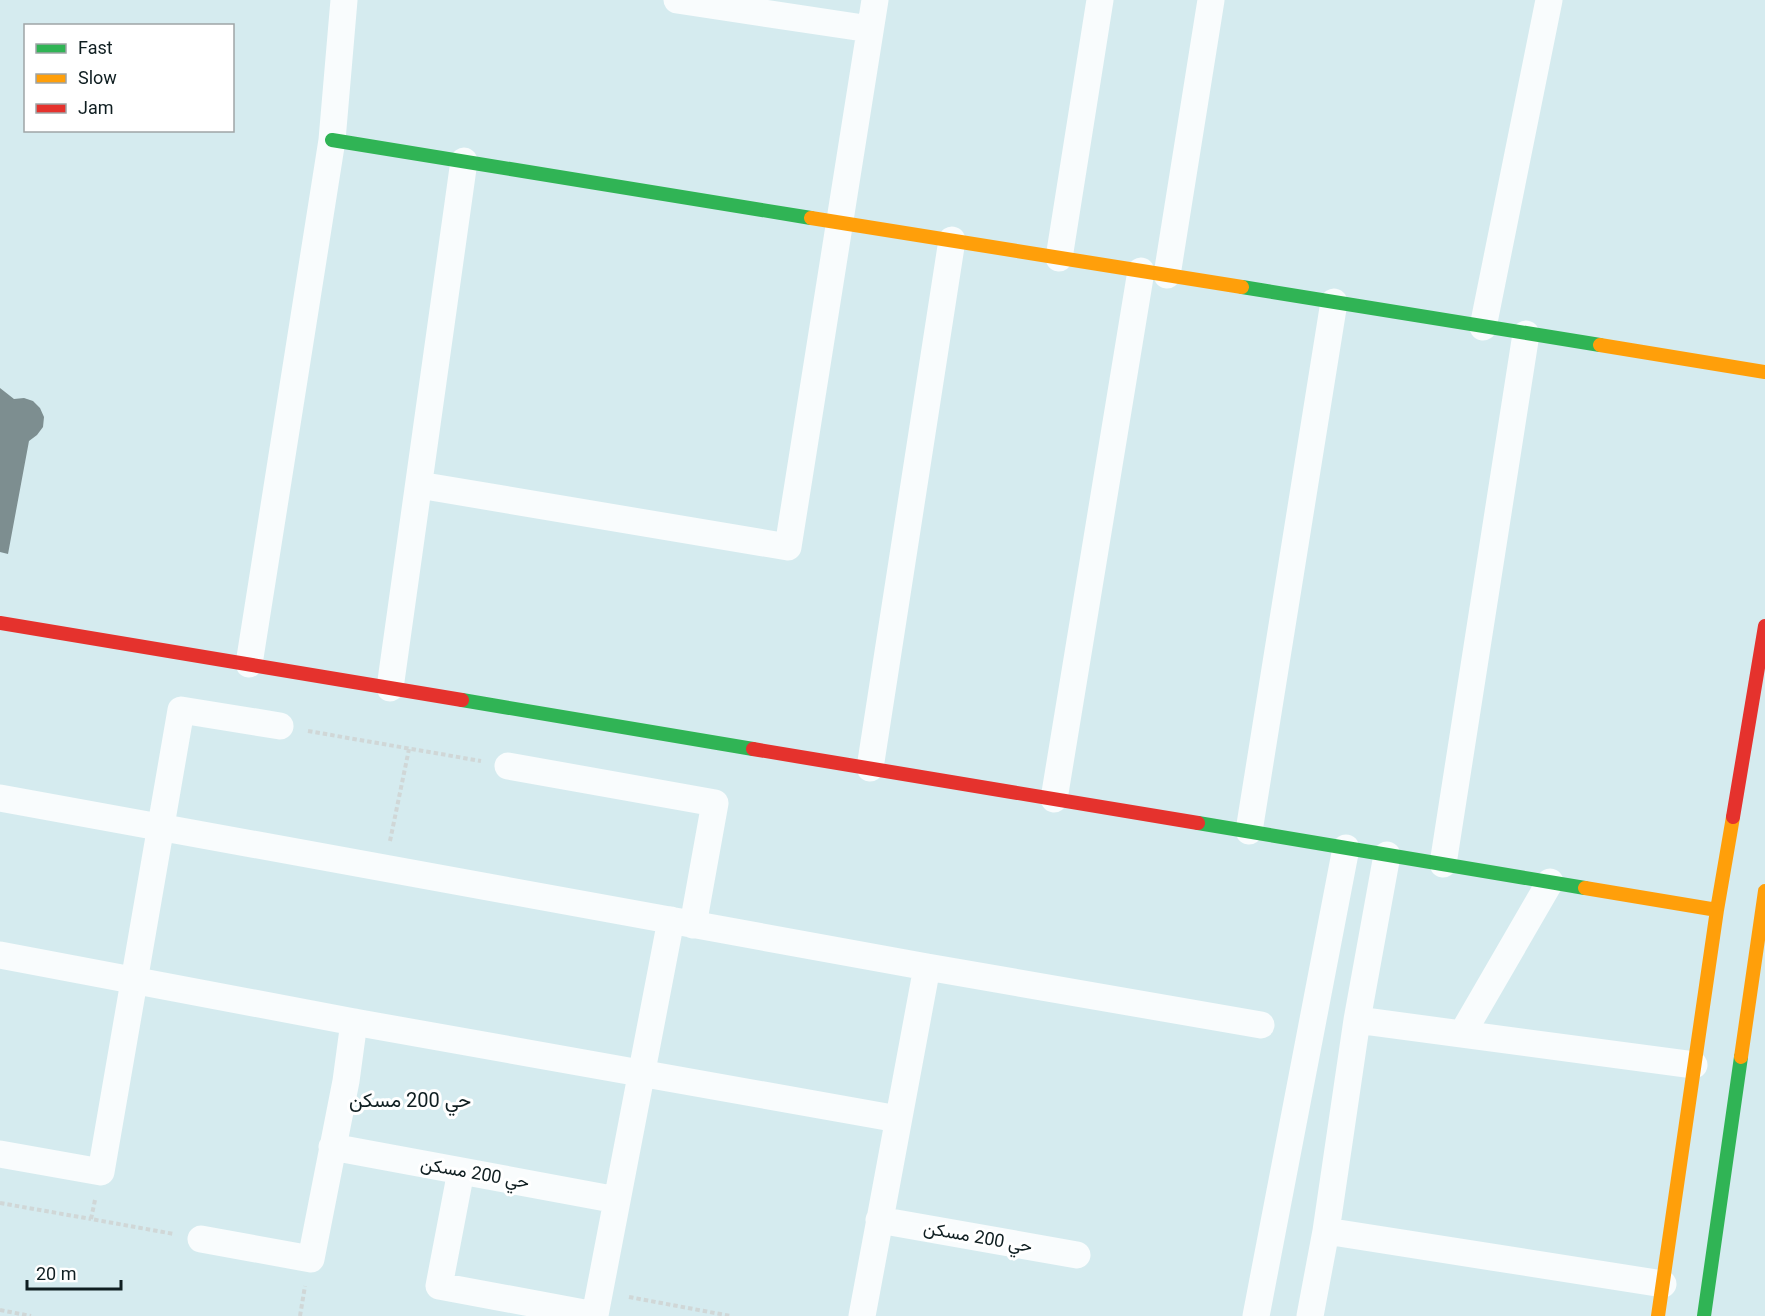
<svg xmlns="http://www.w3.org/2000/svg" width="1765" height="1316" viewBox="0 0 1765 1316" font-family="Roboto,Vazirmatn,sans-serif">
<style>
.building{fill:#7d8e90}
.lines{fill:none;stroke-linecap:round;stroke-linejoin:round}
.path{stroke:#d0d7d7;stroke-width:4;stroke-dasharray:4.5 3;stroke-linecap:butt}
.street{stroke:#f9fcfd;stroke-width:27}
.fast{stroke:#30b455;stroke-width:14}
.slow{stroke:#ff9f0a;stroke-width:14}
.jam{stroke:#e5322d;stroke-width:14}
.labels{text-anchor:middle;stroke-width:6;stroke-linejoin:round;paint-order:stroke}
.street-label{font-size:18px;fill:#0f1e21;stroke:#fff}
.neighbourhood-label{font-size:20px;fill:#0f1e21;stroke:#fff}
</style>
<rect width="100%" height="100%" fill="#d5ebef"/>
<path class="building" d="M0,388L14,399L24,398L33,401L40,408L44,417L43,427L37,435L29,441L8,554L0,552Z"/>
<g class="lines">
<path class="path" d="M308,731L481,761
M390,841L409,749
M95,1200L91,1219L174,1234
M0,1203L91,1219
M629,1297L731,1316
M0,1310L31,1316
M300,1316L305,1286"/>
<path class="street" d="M677,0L870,29
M1059,258L1100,0
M1167,275L1211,0
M1483,327L1549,0
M419,485L788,547L875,0
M249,664L332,140L344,0
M390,688L464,161
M508,766L715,803L693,925
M870,768L952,240
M0,798L927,967L1261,1025
M1054,799L1141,271
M1249,831L1334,302
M1443,864L1526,334
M0,955L354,1022L898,1119
M1357,1020L1694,1065
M1462,1034L1550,882
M332,1147L617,1200
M0,1154L101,1172L181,710L280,726
M461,1171L439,1286L595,1315L671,920
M879,1220L1077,1255
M1326,1231L1663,1284
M201,1239L311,1259L346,1081L354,1022
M862,1316L927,967
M1256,1316L1346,848
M1310,1316L1326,1231L1357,1020L1387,855"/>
<path class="fast" d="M332,140L811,218
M1242,287L1600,345
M462,700L753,749
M1198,823L1585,888
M1704,1316L1741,1057"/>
<path class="slow" d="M811,218L1242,287
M1600,345L1765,372
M1585,888L1717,910
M1741,1057L1765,891
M1658,1316L1717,910L1733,817"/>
<path class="jam" d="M0,623L462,700
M753,749L1198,823
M1733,817L1765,626"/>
</g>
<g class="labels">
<g class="street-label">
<text transform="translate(475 1173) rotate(10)" y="6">حي 200 مسكن</text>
<text transform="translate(978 1237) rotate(10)" y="6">حي 200 مسكن</text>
</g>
<g class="neighbourhood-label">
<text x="410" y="1107">حي 200 مسكن</text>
</g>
</g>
<rect x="24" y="24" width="210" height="108" fill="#ffffff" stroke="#9fa5a6" stroke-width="1.5"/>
<rect x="36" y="44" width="30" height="9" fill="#30b455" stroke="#9fa5a6" stroke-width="1.5"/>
<text x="78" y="54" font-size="18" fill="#0f1e21">Fast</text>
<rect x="36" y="74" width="30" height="9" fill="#ff9f0a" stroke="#9fa5a6" stroke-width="1.5"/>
<text x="78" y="84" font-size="18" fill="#0f1e21">Slow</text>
<rect x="36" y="104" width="30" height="9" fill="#e5322d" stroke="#9fa5a6" stroke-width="1.5"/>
<text x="78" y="114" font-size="18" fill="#0f1e21">Jam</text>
<path d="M27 1280v9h94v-9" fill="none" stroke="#0f1e21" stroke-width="3"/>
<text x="36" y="1280" font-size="18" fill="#0f1e21" stroke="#ffffff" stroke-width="4.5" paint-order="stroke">20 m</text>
</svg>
